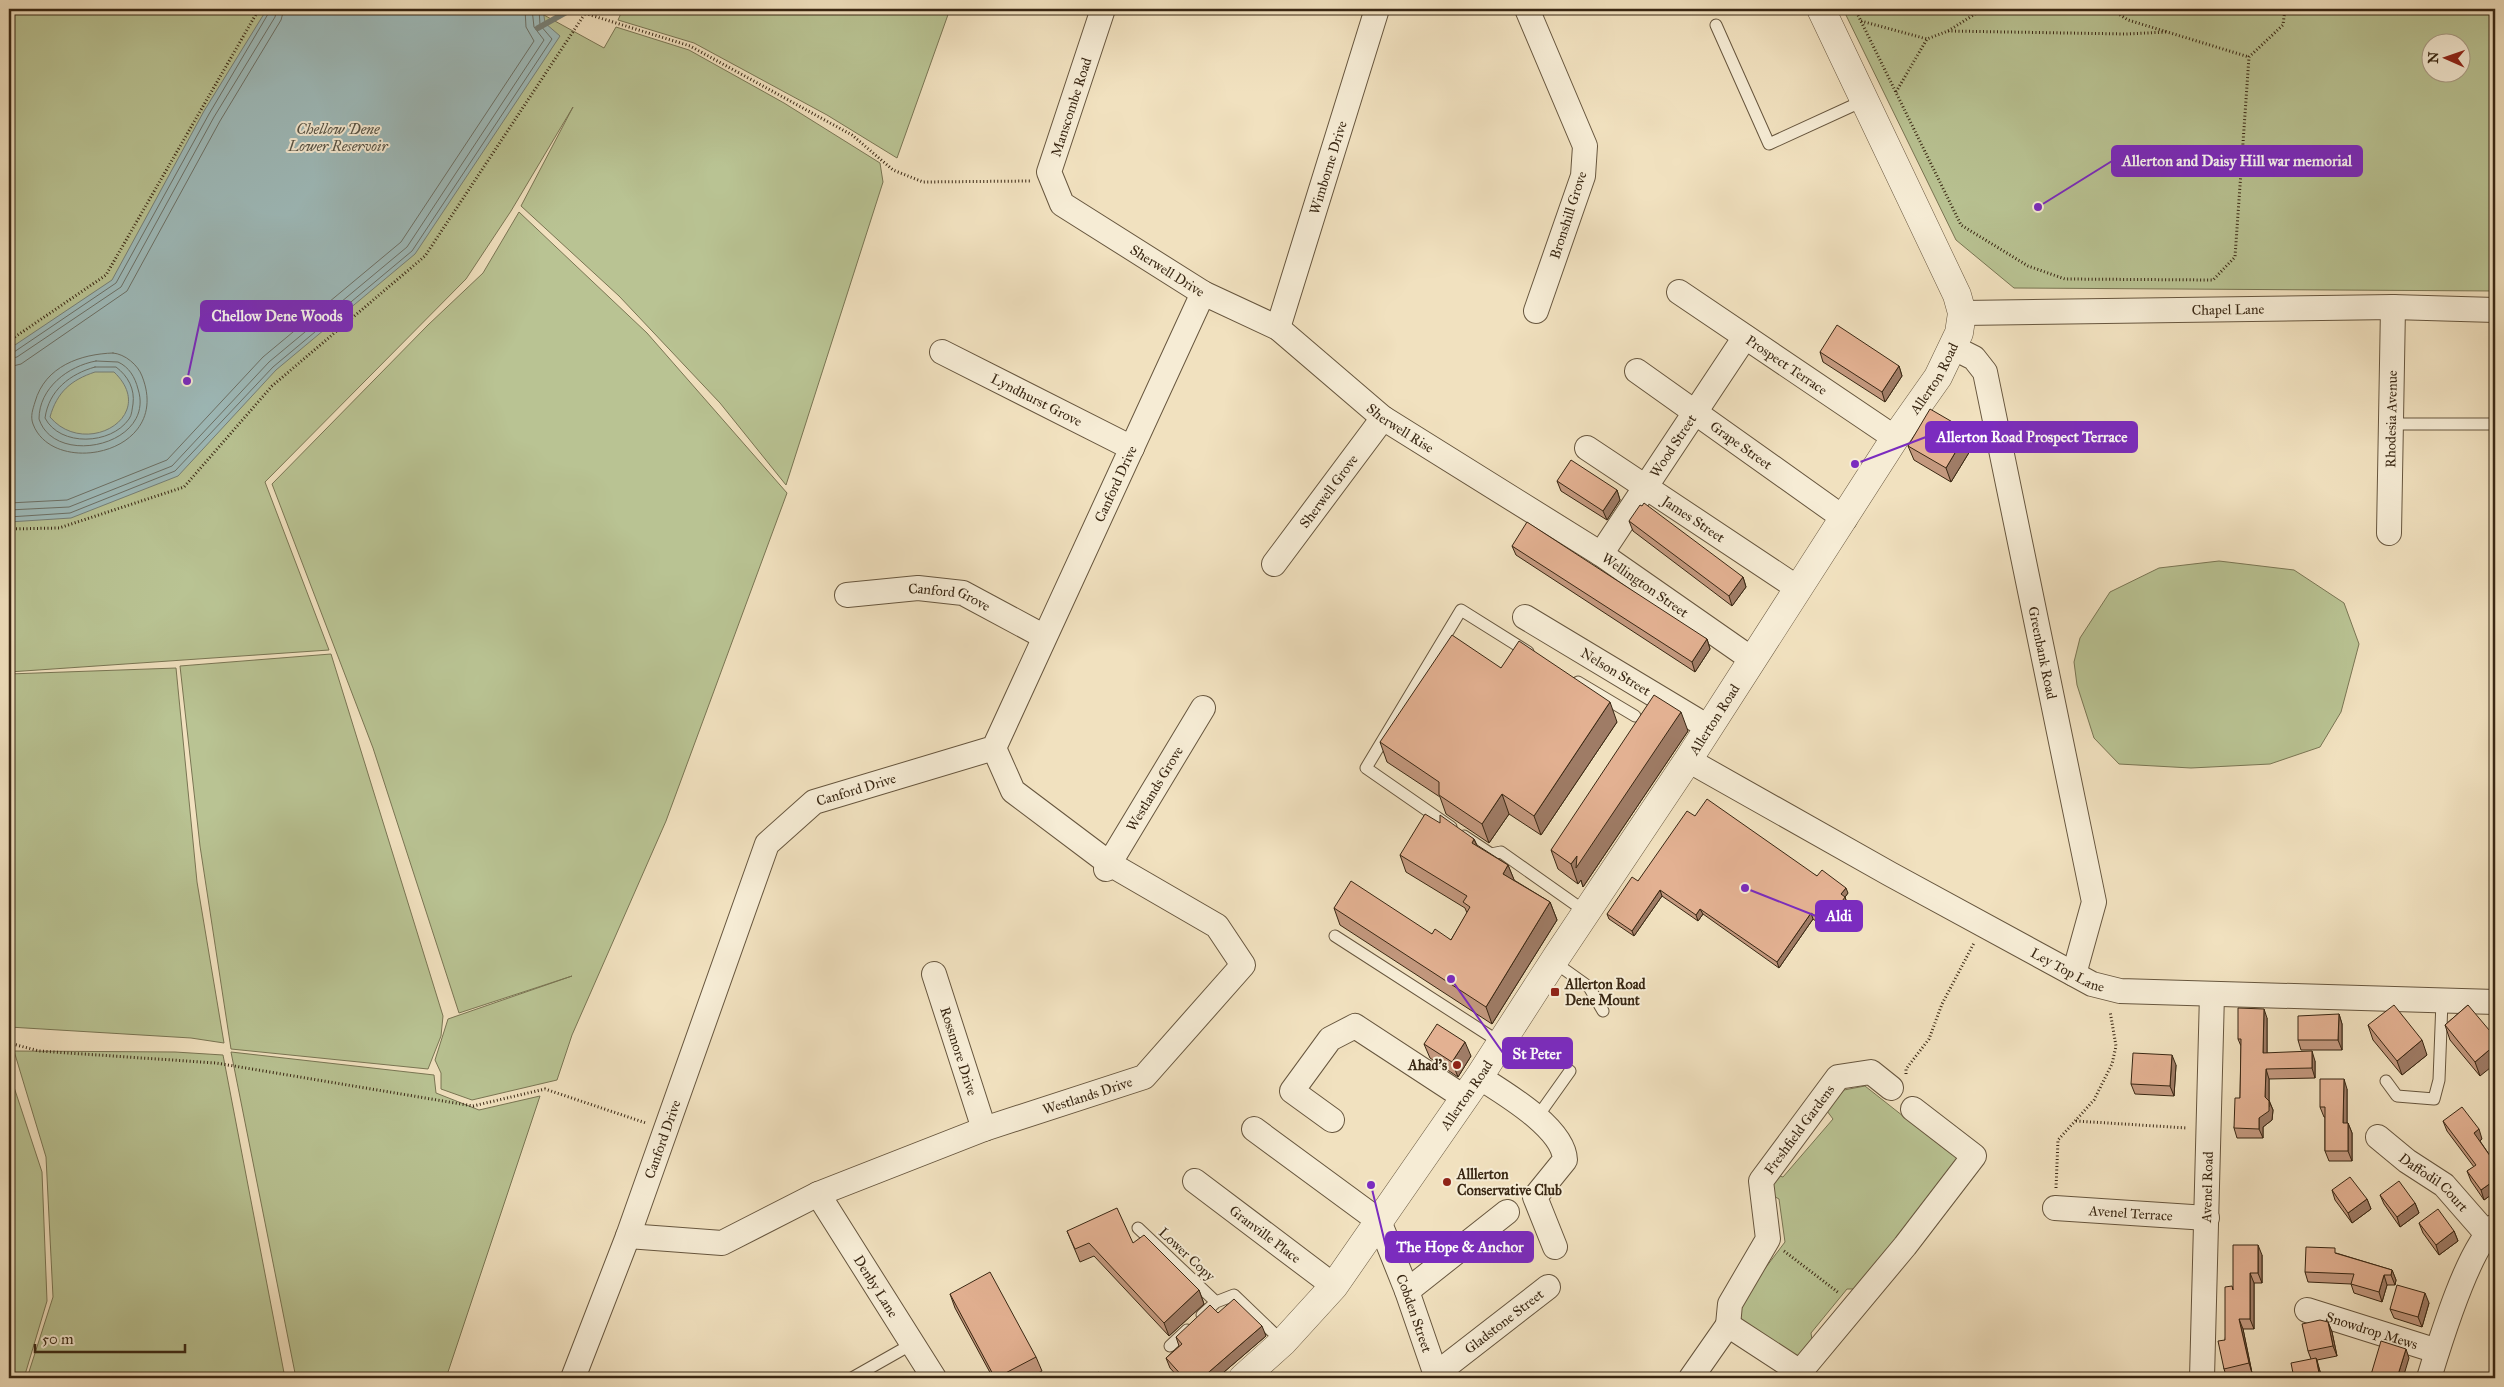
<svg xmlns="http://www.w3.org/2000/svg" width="2504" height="1387" viewBox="0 0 2504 1387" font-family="'IM FELL Great Primer',serif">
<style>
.green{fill:#b9c393;stroke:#797553;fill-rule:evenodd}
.water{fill:#9ebbbb;stroke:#768078;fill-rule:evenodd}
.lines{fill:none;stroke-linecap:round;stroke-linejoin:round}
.shore{stroke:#6c7167;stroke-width:1}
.stream{stroke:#768078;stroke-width:6}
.service-casing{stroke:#67563e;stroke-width:13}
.minor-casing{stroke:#67563e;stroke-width:26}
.tertiary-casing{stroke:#67563e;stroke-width:29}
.path{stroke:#392713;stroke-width:3;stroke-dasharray:1 2.5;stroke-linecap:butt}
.service{stroke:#f6ecd5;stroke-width:11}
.minor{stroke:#f6ecd5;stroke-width:24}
.tertiary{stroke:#f6ecd5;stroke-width:28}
.wall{fill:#c3987e;stroke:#392713}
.shaded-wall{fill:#9f7c66;stroke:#392713}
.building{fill:#e3b192;stroke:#392713}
.poi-dot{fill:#8f2418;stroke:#f6ecd5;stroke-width:2}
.labels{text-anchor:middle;stroke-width:4;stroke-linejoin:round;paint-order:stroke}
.street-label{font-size:14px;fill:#392713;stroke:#f6ecd5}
.poi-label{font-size:14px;font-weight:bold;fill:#392713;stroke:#f6ecd5;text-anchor:start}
.water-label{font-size:15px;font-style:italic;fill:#575345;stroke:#f6ecd5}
.leader{fill:none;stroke:#7b2cbf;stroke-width:2}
.callout-dot{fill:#7b2cbf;stroke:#f6ecd5;stroke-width:2}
.callout{fill:#7b2cbf;stroke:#7b2cbf;stroke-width:2}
.callout-label{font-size:15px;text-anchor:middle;font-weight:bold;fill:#fff}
</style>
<rect width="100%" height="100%" fill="#f1e1bf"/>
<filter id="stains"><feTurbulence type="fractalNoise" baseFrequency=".004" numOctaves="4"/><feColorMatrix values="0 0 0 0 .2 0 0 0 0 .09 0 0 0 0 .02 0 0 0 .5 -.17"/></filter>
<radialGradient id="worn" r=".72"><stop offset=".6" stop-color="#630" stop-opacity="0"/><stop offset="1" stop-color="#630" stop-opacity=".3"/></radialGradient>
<path class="green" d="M9,9H533L604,48L616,27L689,50L784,103L880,163L883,182L786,485L720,403L619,296L521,206L573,107L511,211L466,279L265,482L329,650L9,672Z
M623,9H950L897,158L827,115L694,43L618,20Z
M1843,9H2495V291L2014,288L1956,240ZM2432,42H2462V72H2432Z
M519,212L647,333L787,493L666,821L572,1035L557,1080L472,1100L441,1089V1073L435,1060L448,1019L572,976L459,1013L373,748L272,484L428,325L483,273Z
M2219,561L2294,570L2344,603L2359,644L2341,712L2320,747L2270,764L2191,768L2119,764L2094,738L2077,685L2074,662L2080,638L2110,592L2159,568Z
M331,654L443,1016L441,1036L428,1069L231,1049L200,846L180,666Z
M176,668L197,882L224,1043L191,1038L9,1027V674Z
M14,1051L175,1052L223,1055L285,1378H27L53,1297L46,1157Z
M231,1052L434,1075L436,1093L479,1110L540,1096L446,1378H296Z
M9,1072L42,1172L47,1301L24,1378H9Z
M1865,1086L1946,1150L1955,1146L1958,1165L1861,1289H1847L1811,1333L1812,1340L1799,1358L1740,1320L1738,1304L1785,1242L1779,1199L1770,1194L1776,1175L1783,1177L1833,1119L1827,1111L1844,1090Z"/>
<path class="water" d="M267,9H543L545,23L560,36L415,254L276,370L178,476L71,518L9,522V349L112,280L204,111ZM95,372H114C160,416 85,459 50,417C57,392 71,380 95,372Z"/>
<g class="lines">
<path class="shore" d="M9,353L14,352L116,283L209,114L271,9
M113,353C125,354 138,365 142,376C173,454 53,478 33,424C30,416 33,409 35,402C45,366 81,354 113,353Z
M9,359L17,357L121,287L214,117L275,17L277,9
M96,361L118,362C129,367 135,377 138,389C156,445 55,468 39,419C39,388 68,366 96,361Z
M9,367L21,364L127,291L220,121L281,20L284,9
M95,367H116C128,376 135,389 133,404C132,409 132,415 129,419C111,445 60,447 45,418C49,390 70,374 95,367Z
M9,503L67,500L167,460L263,357L401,242L534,41L526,27L525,9
M9,510L69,507L172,466L269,362L407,247L544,40L534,27L532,9
M9,517L70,513L175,471L273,367L412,251L552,39L540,25L539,9"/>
<path class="stream" d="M538,28L572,9"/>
<g class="service-casing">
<path id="service" d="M1716,25L1769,144L1865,100
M2391,424H2495
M1578,682L1635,716
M1451,827L1366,768L1461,610L1528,652
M1464,836L1491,854L1501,852L1586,912
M1335,936L1501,1043
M1554,962L1589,987L1603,1011
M2386,1081L2397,1096L2434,1099L2439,1080L2442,1001
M1538,1116L1570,1071
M1138,1228L1216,1302
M1202,1315L1216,1302L1234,1295L1283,1342
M1170,1346L1187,1330
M852,1378L912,1344"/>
</g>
<g class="minor-casing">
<g id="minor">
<path id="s1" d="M1103,9L1049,172L1062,204L1203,293L1278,328L1383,418L1601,554L1753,660"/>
<path d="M1527,9L1585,146L1583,176L1536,311"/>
<path id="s2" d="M1679,292L1895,438"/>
<path id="s3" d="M1962,313L2393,307L2495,310"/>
<path id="s4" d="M1278,328L1377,9"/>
<path id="s5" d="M1952,347L1974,358L1985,372L2094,902L2074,974"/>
<path id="s6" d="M942,352L1132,448"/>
<path id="s7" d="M1637,371L1845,519"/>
<path id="s8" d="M1587,448L1799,589"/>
<path id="s9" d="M2389,533L2393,307"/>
<path id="s10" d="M1601,554L1745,337"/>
<path id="s11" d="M1274,564L1383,418"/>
<path id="s12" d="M847,595L918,588L963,593L1043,636"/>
<path id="s13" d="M1525,617L1708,727"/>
<path id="s14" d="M1688,760L1890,874L2092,984L2120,991L2495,1002"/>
<path id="s15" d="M1106,869L1203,708"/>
<path id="s16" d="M934,974L984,1129"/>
<path d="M1479,1077C1504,1093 1564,1128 1565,1160L1535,1197L1555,1247"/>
<path d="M1332,1120L1292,1091L1330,1039L1355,1026L1465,1098"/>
<path id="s17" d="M1254,1129L1379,1221L1407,1291L1437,1378"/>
<path id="s18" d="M2378,1137L2407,1161L2444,1185L2486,1233"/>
<path id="s19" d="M1195,1181L1334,1286"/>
<path id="s20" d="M818,1194L934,1378"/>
<path id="s21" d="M2055,1208L2207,1218"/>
<path id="s22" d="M628,1236L722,1243L818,1194L984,1129L1144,1077L1243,965L1217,926L1110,864L1013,791L994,748"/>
<path d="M1407,1291L1507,1212"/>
<path id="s23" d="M2307,1310L2437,1351"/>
<path id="s24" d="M1728,1325L1730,1304L1768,1239L1761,1181L1838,1077L1871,1072L1891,1088"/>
<path d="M1728,1325L1800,1372L1799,1378"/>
<path d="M1800,1372L1905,1246L1974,1156L1913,1109"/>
<path id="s25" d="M1436,1374L1548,1287"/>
<path id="s26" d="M573,1378L628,1236L767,844L814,802L994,748L1203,293"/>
<path d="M1691,1378L1728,1325"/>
<path id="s27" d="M2202,1378L2212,994"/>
<path d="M2429,1378C2440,1342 2468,1248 2495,1226"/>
</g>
</g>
<g class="tertiary-casing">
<g id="tertiary">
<path id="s28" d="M1243,1378L1283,1342L1334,1286L1479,1077L1557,956L1688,760L1895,438L1938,377L1959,333L1962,313L1957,295L1821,9"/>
</g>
</g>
<path class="path" d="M580,9L584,13L690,46L852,135L893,170L923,182L1030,181
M1855,9L1961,225L2028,266L2065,279L2213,280L2235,257L2249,57L2283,25L2285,9
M2111,9L2128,20L2249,57
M1861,21L1927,39L1948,31L1983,9
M1948,31L2126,34L2167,32
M1896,92L1927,39
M9,341L106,275L259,9
M9,529L59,528L184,487L272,386L425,256L588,9
M9,1043L39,1051L216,1063L473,1106L545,1089L646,1123
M1906,1074V1069L1929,1039L1942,1004L1974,943
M2076,1121L2187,1128
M2056,1188L2058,1140L2094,1100L2112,1064L2116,1046L2110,1011
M1784,1251L1839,1293"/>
<use href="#service" class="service"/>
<use href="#minor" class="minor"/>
<use href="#tertiary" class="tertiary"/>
</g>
<path class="wall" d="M1820,352L1899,366L1902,376L1885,402L1823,362Z
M1908,446H1973L1951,482L1914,460Z
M1557,481L1617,490L1620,500L1607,520L1561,491Z
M1629,521L1743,577L1746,587L1732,606L1633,531Z
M1512,546L1707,639L1710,649L1695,672L1516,555Z
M1501,668L1617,722L1541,835L1509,814L1489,843L1446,814L1440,797L1387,762L1380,742Z
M1688,731L1583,887L1581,880L1578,884L1558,869L1551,850Z
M1695,816L1817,876L1848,893L1845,897L1847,903L1828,930L1813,919L1779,968L1703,914L1698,921L1662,896L1634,936L1609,919L1607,914L1638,881Z
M1440,823L1474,839L1477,845L1508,865L1514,880L1550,902L1557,920L1492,1024L1340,925L1334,908L1432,934L1451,940L1467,913L1465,908L1406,872L1400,855Z
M2468,1005L2480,1076L2450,1040L2445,1025Z
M2339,1014L2342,1024V1050H2301L2298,1040Z
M2267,1018V1053L2315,1061V1078L2269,1079V1100L2273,1110L2272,1120L2263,1127V1138H2237L2234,1128L2240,1098L2241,1046L2238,1039Z
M2368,1025L2427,1055L2402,1075L2373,1040Z
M1424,1044L1471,1056L1458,1077L1430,1058Z
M2176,1065L2174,1096L2135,1094L2131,1084Z
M2347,1089V1123H2348L2352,1133V1161H2329L2325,1151V1117H2324L2320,1107Z
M2443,1121L2482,1139L2480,1141L2495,1163V1192L2484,1200L2471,1181L2467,1171L2474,1167L2447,1131Z
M2332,1190L2367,1199L2371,1209L2352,1223L2335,1200Z
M2380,1195L2415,1203L2419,1213L2400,1227L2384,1204Z
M2419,1223L2454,1231L2458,1241L2439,1255L2423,1233Z
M1067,1231L1133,1243L1199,1290L1204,1304L1169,1336L1094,1256L1080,1262Z
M2336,1253L2392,1270L2396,1280L2395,1285H2387L2382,1302L2354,1293L2351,1284L2308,1282L2305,1272Z
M2262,1255V1283H2254V1329H2243L2252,1373L2227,1378L2224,1369L2225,1340L2233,1288Z
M950,1294L1036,1357L1042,1371L1029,1378H993L955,1308Z
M2429,1303L2422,1327L2394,1318L2390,1309Z
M1218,1313L1266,1336L1217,1378H1179L1170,1368L1166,1358L1179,1346L1176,1337Z
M2328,1322L2332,1332L2337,1356L2317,1360L2319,1368L2322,1378H2294L2311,1359L2308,1351Z"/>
<path class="shaded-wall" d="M1899,366L1902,376L1885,402L1882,392Z
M1968,431L1973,446L1951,482L1946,468Z
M1617,490L1620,500L1607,520L1603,511Z
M1743,577L1746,587L1732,606L1729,596Z
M1707,639L1710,649L1695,672L1692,662Z
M1610,702L1617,722L1541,835L1534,816Z
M1681,712L1688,731L1583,887L1581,880L1578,884L1571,864L1577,856Z
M1502,794L1509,814L1489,843L1482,824Z
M1474,839L1481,856L1472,843Z
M1508,865L1515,882L1503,874Z
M1846,888L1848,893L1845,897L1847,903L1828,930L1826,924L1841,894Z
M1660,890L1662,896L1634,936L1632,931Z
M1550,902L1557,920L1492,1024L1486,1007Z
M1700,909L1703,914L1698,921L1696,915Z
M1811,913L1813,919L1779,968L1777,962Z
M2264,1009L2267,1018V1062L2263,1053Z
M2339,1014L2342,1024V1050L2338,1040Z
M2422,1040L2427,1055L2402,1075L2397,1061Z
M1465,1042L1471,1056L1458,1077L1452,1062Z
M2495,1045V1064L2480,1076L2475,1062Z
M2312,1051L2315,1061V1078L2312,1068Z
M2172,1055L2176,1065L2174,1096L2170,1086Z
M2266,1069L2269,1079V1107L2265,1097Z
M2344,1079L2347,1089V1133L2343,1123Z
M2269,1101L2273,1110L2272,1120L2263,1127V1138L2259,1129V1118Z
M2348,1123L2352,1133V1161L2348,1151Z
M2479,1129L2482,1139L2477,1143L2474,1133Z
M2495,1180V1192L2484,1200L2481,1190Z
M2367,1199L2371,1209L2352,1223L2348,1213Z
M2415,1203L2419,1213L2400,1227L2397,1217Z
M2454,1231L2458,1241L2439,1255L2436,1245Z
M2258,1245L2262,1255V1283L2258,1273Z
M2392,1270L2396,1280L2395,1285L2391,1275Z
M2250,1273L2254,1283V1329L2250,1319Z
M2384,1275L2387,1285L2382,1302L2379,1292Z
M1199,1290L1204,1304L1169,1336L1164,1323Z
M2425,1293L2429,1303L2422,1327L2418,1317Z
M2239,1319L2243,1329L2252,1373L2249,1363Z
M2328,1322L2332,1332L2337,1356L2333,1346Z
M1262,1326L1266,1336L1217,1378H1202Z
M2406,1349L2409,1358L2403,1378H2397Z
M2316,1358L2322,1378H2320Z"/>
<path class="building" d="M1837,325L1899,366L1882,392L1820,352Z
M1930,409L1968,431L1946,468L1908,446Z
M1571,460L1617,490L1603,511L1557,481Z
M1644,503L1743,577L1729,596L1629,521L1640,505L1642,506Z
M1527,522L1707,639L1692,662L1512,546Z
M1452,635L1501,668L1519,641L1610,702L1534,816L1502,794L1482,824L1439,795V782L1380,742Z
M1654,695L1681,712L1576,868L1577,856L1571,864L1551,850Z
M1707,799L1817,876L1822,870L1846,888L1841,894L1845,897L1826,924L1811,913L1777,962L1700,909L1696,915L1660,890L1632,931L1607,914L1632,877L1638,881L1687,811L1695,816Z
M1425,814L1440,823V815L1474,839L1472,843L1508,865L1503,874L1550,902L1486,1007L1334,908L1351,881L1432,934L1435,929L1451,940L1470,907L1463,902L1467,896L1400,855Z
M2394,1005L2422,1040L2397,1061L2368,1025Z
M2468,1005L2495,1037V1045L2475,1062L2445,1025Z
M2238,1008L2264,1009L2263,1053L2312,1051V1068L2266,1069L2265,1097L2269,1101V1111L2259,1118V1129L2234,1128L2235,1098H2240L2241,1039H2238Z
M2339,1014L2338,1040H2298V1016Z
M1437,1024L1465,1042L1452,1062L1424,1044Z
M2133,1053L2172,1055L2170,1086L2131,1084Z
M2320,1079H2344L2343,1123H2348V1151H2325V1107H2320Z
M2462,1107L2479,1129L2474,1133L2495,1163V1180L2481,1190L2467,1171L2476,1165L2443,1121Z
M2350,1177L2367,1199L2348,1213L2332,1190Z
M2399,1181L2415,1203L2397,1217L2380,1195Z
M1117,1208L1133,1243L1144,1235L1199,1290L1164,1323L1089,1243L1075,1249L1067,1231Z
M2438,1209L2454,1231L2436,1245L2419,1223Z
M2233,1245H2258V1273H2250V1319H2239L2249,1363L2224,1369L2218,1341L2225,1340V1287L2232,1286L2233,1290Z
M2306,1247L2335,1248V1253L2392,1270L2391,1275H2384L2379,1292L2351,1284L2354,1274L2305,1272Z
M990,1272L1036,1357L996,1378H995L950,1294Z
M2397,1285L2425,1293L2418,1317L2390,1309Z
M1234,1299L1262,1326L1202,1378H1184L1166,1358L1182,1344L1176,1337L1210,1305L1218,1313Z
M2320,1320L2328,1322L2333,1346L2308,1351L2302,1324Z
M2381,1341L2406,1349L2397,1378H2370Z
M2316,1358L2320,1378H2294L2291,1363Z
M1099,1372L1104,1378H1091Z"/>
<g class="poi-dot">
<rect x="1550" y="987" width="10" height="10" rx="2.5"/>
<circle cx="1457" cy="1065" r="5"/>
<circle cx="1447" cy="1182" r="5"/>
</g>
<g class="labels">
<g class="street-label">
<text transform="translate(1071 107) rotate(-72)" y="5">Manscombe Road</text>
<text dy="5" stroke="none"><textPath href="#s4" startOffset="168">Wimborne Drive</textPath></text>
<text transform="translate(1568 215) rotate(-72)" y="5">Bronshill Grove</text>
<text dy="5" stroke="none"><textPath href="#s1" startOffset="331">Sherwell Drive</textPath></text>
<text dy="5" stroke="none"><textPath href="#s3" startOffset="266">Chapel Lane</textPath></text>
<text dy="5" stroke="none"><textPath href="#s2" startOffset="130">Prospect Terrace</textPath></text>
<text dy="5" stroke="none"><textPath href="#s28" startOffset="1218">Allerton Road</textPath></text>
<text dy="5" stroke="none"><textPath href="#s6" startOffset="106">Lyndhurst Grove</textPath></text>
<text dy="5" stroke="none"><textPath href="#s9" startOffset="114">Rhodesia Avenue</textPath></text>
<text dy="5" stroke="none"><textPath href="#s1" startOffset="614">Sherwell Rise</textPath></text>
<text dy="5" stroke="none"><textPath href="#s10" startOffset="130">Wood Street</textPath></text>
<text dy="5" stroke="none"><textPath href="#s7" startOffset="128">Grape Street</textPath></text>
<text dy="5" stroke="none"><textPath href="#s26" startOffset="1110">Canford Drive</textPath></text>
<text dy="5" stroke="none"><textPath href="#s11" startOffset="91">Sherwell Grove</textPath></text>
<text dy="5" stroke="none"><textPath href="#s8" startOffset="128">James Street</textPath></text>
<text dy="5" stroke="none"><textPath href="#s1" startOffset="905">Wellington Street</textPath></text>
<text dy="5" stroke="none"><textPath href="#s12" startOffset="104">Canford Grove</textPath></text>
<text dy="5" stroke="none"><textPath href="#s5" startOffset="329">Greenbank Road</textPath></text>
<text dy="5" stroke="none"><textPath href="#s13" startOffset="106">Nelson Street</textPath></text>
<text dy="5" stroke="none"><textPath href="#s28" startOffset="812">Allerton Road</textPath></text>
<text dy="5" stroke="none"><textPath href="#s15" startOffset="94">Westlands Grove</textPath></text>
<text dy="5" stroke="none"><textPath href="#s26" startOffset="675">Canford Drive</textPath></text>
<text dy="5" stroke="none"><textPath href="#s14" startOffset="434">Ley Top Lane</textPath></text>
<text dy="5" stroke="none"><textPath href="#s16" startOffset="81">Rossmore Drive</textPath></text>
<text dy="5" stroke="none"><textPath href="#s28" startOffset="362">Allerton Road</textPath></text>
<text dy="5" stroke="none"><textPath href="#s22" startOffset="489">Westlands Drive</textPath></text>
<text dy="5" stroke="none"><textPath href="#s24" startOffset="219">Freshfield Gardens</textPath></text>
<text dy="5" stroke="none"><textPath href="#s26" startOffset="255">Canford Drive</textPath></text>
<text dy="5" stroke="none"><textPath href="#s18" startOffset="72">Daffodil Court</textPath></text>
<text dy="5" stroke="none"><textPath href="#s27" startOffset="191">Avenel Road</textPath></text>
<text dy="5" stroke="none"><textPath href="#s21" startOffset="76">Avenel Terrace</textPath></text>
<text dy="5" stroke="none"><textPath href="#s19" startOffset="88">Granville Place</textPath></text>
<text transform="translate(1187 1254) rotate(43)" y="5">Lower Copy</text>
<text dy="5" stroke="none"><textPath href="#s20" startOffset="109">Denby Lane</textPath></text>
<text dy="5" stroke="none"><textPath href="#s17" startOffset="254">Cobden Street</textPath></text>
<text dy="5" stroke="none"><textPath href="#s25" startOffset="86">Gladstone Street</textPath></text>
<text dy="5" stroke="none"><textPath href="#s23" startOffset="68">Snowdrop Mews</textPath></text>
</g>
<g class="poi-label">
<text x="1565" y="989">Allerton Road<tspan x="1565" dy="16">Dene Mount</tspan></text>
<text x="1447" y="1070" text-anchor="end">Ahad's</text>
<text x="1457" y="1179">Alllerton<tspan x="1457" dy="16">Conservative Club</tspan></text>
</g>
<g class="water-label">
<text x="338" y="134">Chellow Dene<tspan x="338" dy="17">Lower Reservoir</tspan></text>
</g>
</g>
<path class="leader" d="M2038 207L2112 161M187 381L201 316M1855 464L1926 437M1745 888L1816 916M1451 979L1503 1053M1371 1185L1386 1247"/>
<g class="callout-dot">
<circle cx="2038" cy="207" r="5"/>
<circle cx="187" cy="381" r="5"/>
<circle cx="1855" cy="464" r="5"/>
<circle cx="1745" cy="888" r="5"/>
<circle cx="1451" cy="979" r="5"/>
<circle cx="1371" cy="1185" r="5"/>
</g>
<g class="callout">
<rect x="2112" y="146" width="250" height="30" rx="5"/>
<rect x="201" y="301" width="151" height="30" rx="5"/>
<rect x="1926" y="422" width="211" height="30" rx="5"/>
<rect x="1816" y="901" width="46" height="30" rx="5"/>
<rect x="1503" y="1038" width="69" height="30" rx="5"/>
<rect x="1386" y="1232" width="147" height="30" rx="5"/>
</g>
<g class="callout-label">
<text x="2237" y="166">Allerton and Daisy Hill war memorial</text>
<text x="277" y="321">Chellow Dene Woods</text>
<text x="2032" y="442">Allerton Road Prospect Terrace</text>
<text x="1839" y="921">Aldi</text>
<text x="1537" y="1059">St Peter</text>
<text x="1460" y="1252">The Hope &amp; Anchor</text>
</g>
<rect width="2504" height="1387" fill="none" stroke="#f1e1bf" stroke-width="30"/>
<rect x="10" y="10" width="2484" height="1367" fill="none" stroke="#392713" stroke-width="2.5"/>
<rect x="15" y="15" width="2474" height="1357" fill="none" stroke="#392713"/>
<g transform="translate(2446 58) rotate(272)"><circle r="24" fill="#f6ecd5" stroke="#aa9d87"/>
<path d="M0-4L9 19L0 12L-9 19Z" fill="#8f2418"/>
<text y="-8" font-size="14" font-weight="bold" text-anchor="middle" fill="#392713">N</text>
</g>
<path d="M35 1344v8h150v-8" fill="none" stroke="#392713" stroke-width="2.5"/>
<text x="42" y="1344" font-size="15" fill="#392713" stroke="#f6ecd5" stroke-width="4" paint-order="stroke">50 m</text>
<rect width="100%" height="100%" filter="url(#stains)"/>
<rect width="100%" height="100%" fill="url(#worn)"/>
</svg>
